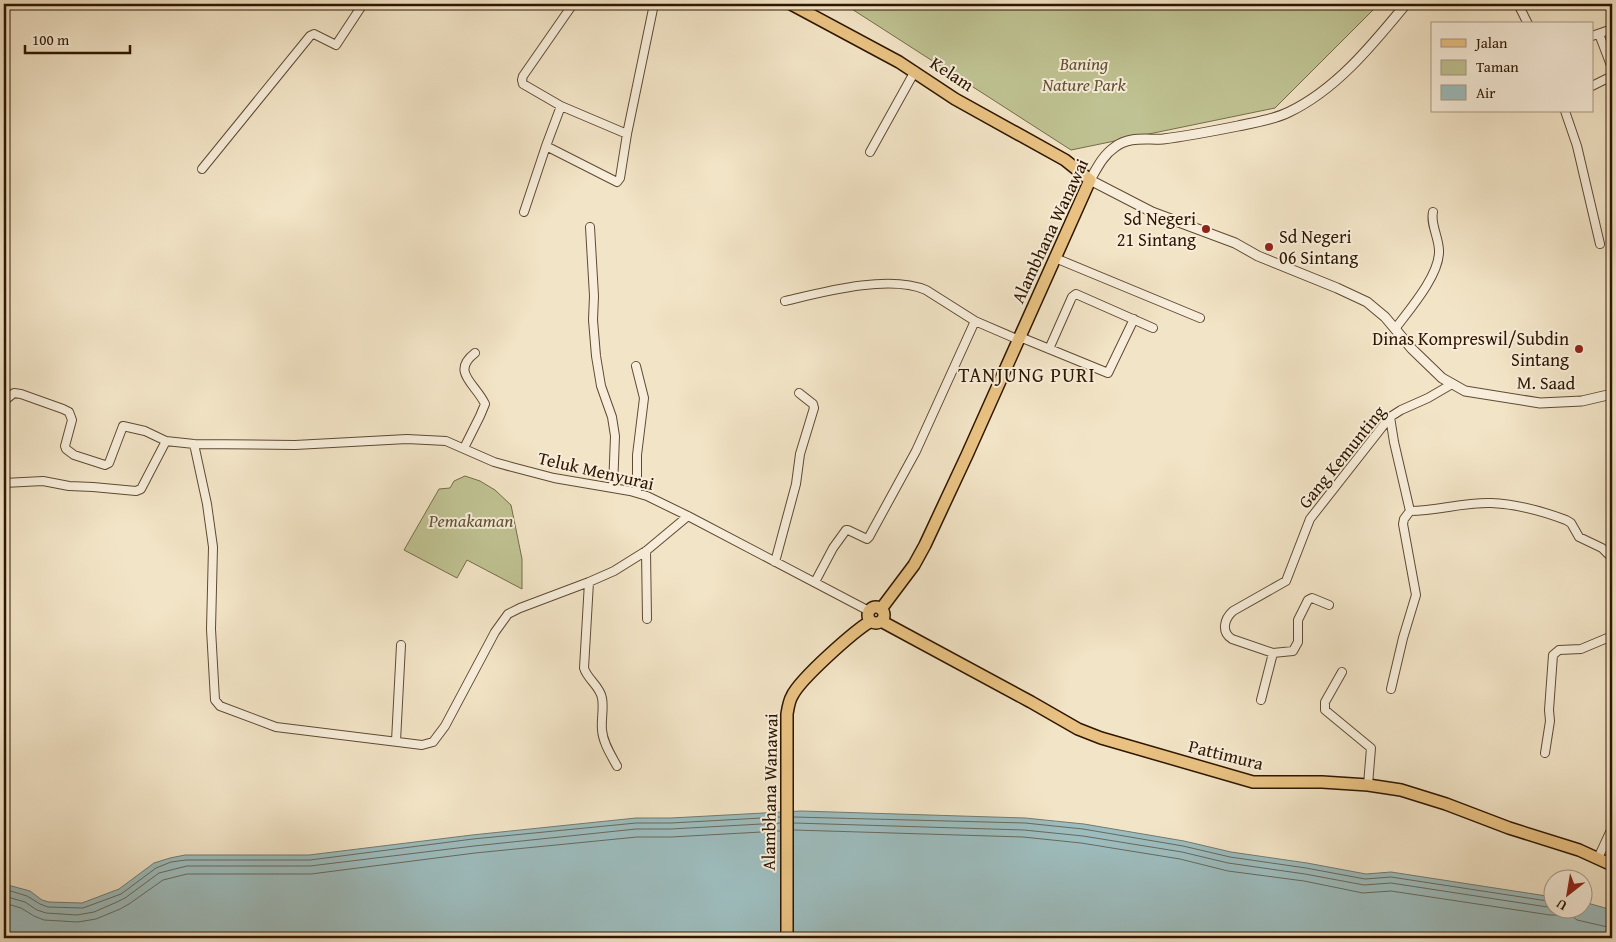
<svg xmlns="http://www.w3.org/2000/svg" width="1616" height="942" viewBox="0 0 1616 942" font-family="'Gentium Book Plus',serif">
<style>
.green{fill:#bfc292;stroke:#766c49}
.water{fill:#9dbcbd;stroke:#717a71}
.lines{fill:none;stroke-linecap:round;stroke-linejoin:round}
.shore{stroke:#66695e;stroke-width:1}
.minor-casing{stroke:#5f4a32;stroke-width:10}
.tertiary-casing{stroke:#5f4a32;stroke-width:11}
.primary-casing{stroke:#2e1600;stroke-width:14}
.minor{stroke:#f7edda;stroke-width:8}
.tertiary{stroke:#f7edda;stroke-width:9}
.primary{stroke:#e9c283;stroke-width:11}
.poi-dot{fill:#8f2418;stroke:#f7edda;stroke-width:2}
.labels{text-anchor:middle;stroke-width:4;stroke-linejoin:round;paint-order:stroke}
.park-label{font-size:18px;font-style:italic;fill:#615233;stroke:#f7edda}
.street-label{font-size:18px;fill:#2e1600;stroke:#f7edda}
.poi-label{font-size:18px;fill:#2e1600;stroke:#f7edda;text-anchor:end}
.quarter-label{font-size:20px;letter-spacing:1px;fill:#2e1600;stroke:#f7edda}
</style>
<rect width="100%" height="100%" fill="#f2e4c6"/>
<filter id="stains"><feTurbulence type="fractalNoise" baseFrequency=".004" numOctaves="4"/><feColorMatrix values="0 0 0 0 .2 0 0 0 0 .09 0 0 0 0 .02 0 0 0 .5 -.17"/></filter>
<radialGradient id="worn" r=".72"><stop offset=".6" stop-color="#630" stop-opacity="0"/><stop offset="1" stop-color="#630" stop-opacity=".3"/></radialGradient>
<path class="green" d="M844,4H1379L1275,108L1071,150Z
M465,476L480,481L495,490L511,505L522,559V589L467,560L457,578L404,550L439,489L450,488L454,481Z"/>
<path class="water" d="M801,811L1025,818L1084,824L1184,841L1231,852L1307,863L1366,874L1391,872L1553,897L1554,910H1584V902L1612,910V938H4V884L30,891L42,900L49,902L82,903L119,889L154,863L170,858L185,855H309L472,835L636,818H671Z"/>
<g class="lines">
<path class="shore" d="M794,817L1025,823L1083,829L1183,846L1230,857L1306,868L1365,879L1391,877L1554,902
M794,823L1024,830L1083,836L1182,852L1228,863L1305,874L1364,885L1391,883L1554,908
M794,830L1023,837L1081,843L1180,859L1228,871L1304,881L1363,893L1391,891L1550,915H1558L1566,911L1577,920L1612,928
M4,889L27,896L40,904L48,907L83,908L121,894L156,868L171,862L186,860H310L473,839L636,823H671L780,817
M4,896L25,902L37,910L46,913L77,915L94,912L117,902L125,898L159,873L187,866H310L474,846L636,829H671L780,823
M4,903L21,908L34,916L44,920L78,922L96,919L120,909L129,904L163,880L187,874H311L475,853L637,837H671L780,831"/>
<g class="minor-casing">
<path id="minor" d="M573,4L523,76L522,80L523,84L561,106L627,134L654,4
M1518,4L1528,24
M1599,34L1612,68
M1592,36L1612,29
M1592,86L1612,76
M1565,111L1577,146L1600,244
M546,146L561,106
M870,152L915,71
M202,169L310,36L314,34L336,45L363,4
M524,212L546,146L617,182L620,178L627,134
M590,227L594,296L593,320L596,356L601,386L612,417L615,436L613,488
M1055,258L1200,318
M785,301C823,292 889,274 926,290L975,321L1019,340
M1395,329C1409,310 1438,277 1439,253C1440,239 1430,225 1433,212
M1020,337L1108,373L1134,319
M1049,349L1072,297L1076,294L1153,328
M636,366L644,398L637,455V493
M4,401L14,393L21,394L63,409L69,412L72,420L65,446L66,449L74,455L105,465L109,463L123,426L145,431L166,441
M1390,417L1394,442L1410,511L1404,519L1403,524L1416,595L1403,638L1391,689
M194,444L207,504L213,547L211,629L215,700L220,706L276,727L422,745L433,742L445,726L495,632L508,614L520,608L589,582L614,571L646,551L688,516
M464,448L480,416L485,404C476,384 450,372 475,353
M4,483L43,481L69,486L93,487L136,491L141,489L166,441L194,444L295,445L407,439L446,441L494,462L512,467L554,478L630,491L647,496L688,516L869,611
M1410,511C1437,511 1464,502 1491,503C1516,504 1542,511 1566,520L1571,523L1579,537L1602,548L1612,558
M646,551L647,619
M775,562L796,484L800,454L814,408L813,404L799,393
M589,582L584,668C587,679 600,686 602,698C604,708 601,719 602,730C603,743 611,755 617,766
M815,582L833,548L846,530H848L867,539L869,537L916,451L975,321
M1329,605L1312,598L1308,600L1298,620V642L1293,651L1273,653L1232,639C1221,632 1224,619 1233,611L1286,581L1310,519L1390,417L1401,410L1428,398L1452,384
M1342,672L1325,702V710L1371,748L1368,785
M1261,700L1273,653
M396,741L401,645
M1545,753L1550,721L1549,710L1553,655L1559,650L1581,649L1612,636
M1598,858L1612,828"/>
</g>
<g class="tertiary-casing">
<path id="tertiary" d="M1406,4C1373,44 1337,89 1289,112C1273,120 1256,122 1238,126C1213,131 1188,136 1163,139C1146,140 1129,136 1115,147C1103,155 1097,168 1090,180L1152,212L1235,243L1258,256L1337,288L1367,302L1385,317L1412,349L1442,378L1465,391L1540,403L1582,401L1612,394"/>
</g>
<g class="primary-casing">
<path id="primary" d="M791,4L899,62L955,99L1065,160L1090,180L967,455L925,545L914,565L881,609
M868 615a8 8 0 1 1 16 0a8 8 0 1 1-16 0Z
M881,621L1031,702L1078,729L1101,738L1253,782H1322L1368,785L1401,790L1446,804L1509,828L1579,850L1612,865
M787,938V714C788,708 789,701 792,696C800,679 854,631 871,621"/>
</g>
<use href="#minor" class="minor"/>
<use href="#tertiary" class="tertiary"/>
<use href="#primary" class="primary"/>
</g>
<g class="poi-dot">
<circle cx="1206" cy="229" r="5"/>
<circle cx="1269" cy="247" r="5"/>
<circle cx="1579" cy="349" r="5"/>
</g>
<g class="labels">
<g class="park-label">
<text x="1084" y="70">Baning<tspan x="1084" dy="21">Nature Park</tspan></text>
<text x="471" y="527">Pemakaman</text>
</g>
<g class="street-label">
<text transform="translate(952 74) rotate(33)" y="6">Kelam</text>
<text transform="translate(1050 231) rotate(-65)" y="6">Alambhana Wanawai</text>
<text transform="translate(1546 383) rotate(1)" y="6">M. Saad</text>
<text transform="translate(1342 457) rotate(-51)" y="6">Gang Kemunting</text>
<text transform="translate(596 471) rotate(13)" y="6">Teluk Menyurai</text>
<text transform="translate(1226 755) rotate(14)" y="6">Pattimura</text>
<text transform="translate(770 792) rotate(-89)" y="6">Alambhana Wanawai</text>
</g>
<g class="poi-label">
<text x="1196" y="225">Sd Negeri<tspan x="1196" dy="21">21 Sintang</tspan></text>
<text x="1279" y="243" text-anchor="start">Sd Negeri<tspan x="1279" dy="21">06 Sintang</tspan></text>
<text x="1569" y="345">Dinas Kompreswil/Subdin<tspan x="1569" dy="21">Sintang</tspan></text>
</g>
<g class="quarter-label">
<text x="1027" y="382">TANJUNG PURI</text>
</g>
</g>
<rect width="1616" height="942" fill="none" stroke="#f2e4c6" stroke-width="20"/>
<rect x="5" y="5" width="1606" height="932" fill="none" stroke="#2e1600" stroke-width="2.5"/>
<rect x="10" y="10" width="1596" height="922" fill="none" stroke="#2e1600"/>
<rect x="1431" y="22" width="162" height="90" fill="#f7edda" stroke="#a79783"/>
<rect x="1441" y="39" width="25" height="8" fill="#e9c283" stroke="#a79783"/>
<text x="1476" y="48" font-size="15" fill="#2e1600">Jalan</text>
<rect x="1441" y="60" width="25" height="15" fill="#bfc292" stroke="#a79783"/>
<text x="1476" y="72" font-size="15" fill="#2e1600">Taman</text>
<rect x="1441" y="85" width="25" height="15" fill="#9dbcbd" stroke="#a79783"/>
<text x="1476" y="98" font-size="15" fill="#2e1600">Air</text>
<g transform="translate(1568 894) rotate(211)"><circle r="24" fill="#f7edda" stroke="#a79783"/>
<path d="M0-4L9 19L0 12L-9 19Z" fill="#8f2418"/>
<text y="-8" font-size="14" font-weight="bold" text-anchor="middle" fill="#2e1600">U</text>
</g>
<path d="M25 45v8h105v-8" fill="none" stroke="#2e1600" stroke-width="2.5"/>
<text x="32" y="45" font-size="15" fill="#2e1600" stroke="#f7edda" stroke-width="4" paint-order="stroke">100 m</text>
<rect width="100%" height="100%" filter="url(#stains)"/>
<rect width="100%" height="100%" fill="url(#worn)"/>
</svg>
